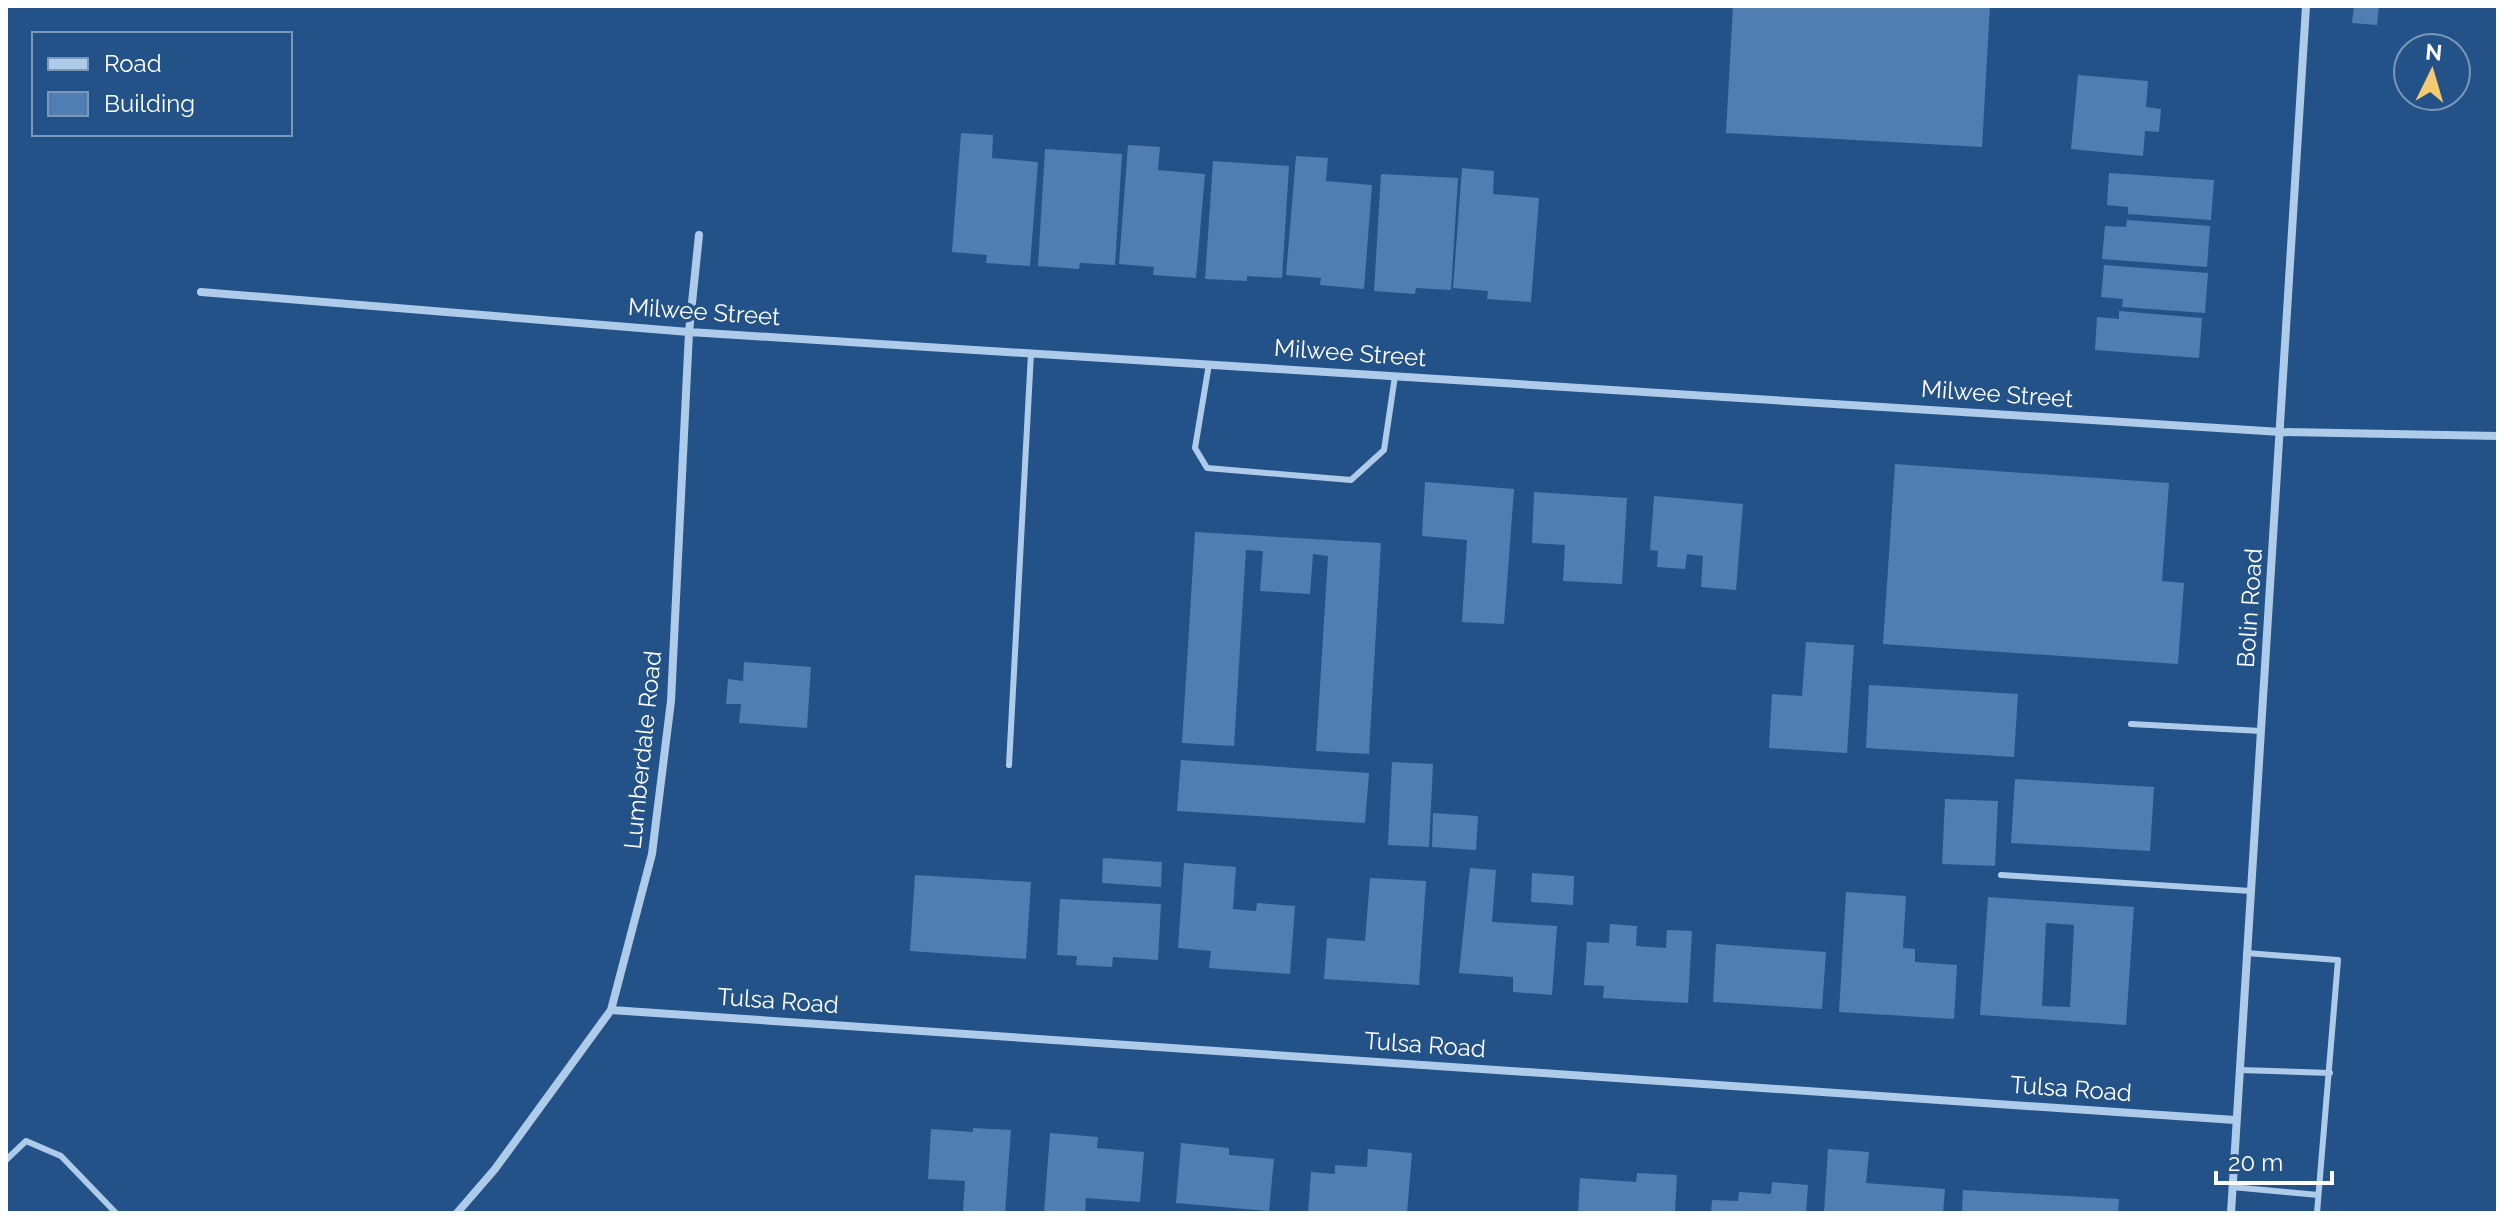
<svg xmlns="http://www.w3.org/2000/svg" width="2504" height="1219" viewBox="0 0 2504 1219" font-family="Raleway,sans-serif">
<style>
.building{fill:#507eb2;fill-rule:evenodd}
.lines{fill:none;stroke-linecap:round;stroke-linejoin:round}
.lane{stroke:#afcbea;stroke-width:6}
.street{stroke:#afcbea;stroke-width:8}
.labels{text-anchor:middle;stroke-width:7;stroke-linejoin:round;paint-order:stroke}
.street-label{font-size:24px;fill:#fff;stroke:#235288}
</style>
<rect width="100%" height="100%" fill="#235288"/>
<path class="building" d="M1733,6H1990L1982,147L1726,133Z
M2354,6H2379L2377,25L2352,23Z
M2078,75L2148,81L2146,107L2161,109L2159,132L2145,131L2143,156L2071,149Z
M961,133L993,135L992,158L1038,162L1030,266L986,263L987,255L952,252Z
M1128,145L1160,147L1158,170L1205,174L1196,278L1153,275L1154,267L1119,264Z
M1045,149L1122,154L1115,265L1080,263L1079,269L1038,266Z
M1296,156L1328,158L1326,181L1372,185L1364,289L1320,285L1321,278L1286,275Z
M1213,161L1289,166L1282,278L1247,276V281L1205,279Z
M1462,168L1494,171L1493,194L1539,198L1531,302L1487,299L1488,291L1453,288Z
M2109,173L2214,180L2211,220L2128,214V207L2107,205Z
M1381,174L1458,178L1451,290L1416,288L1415,294L1374,291Z
M2127,220L2210,226L2207,267L2102,259L2105,226L2126,227Z
M2104,265L2208,273L2205,313L2122,307L2123,299L2101,297Z
M2119,311L2202,318L2199,358L2095,350L2097,317L2119,319Z
M1895,464L2169,483L2162,581L2184,583L2178,664L1883,644Z
M1425,482L1514,489L1504,624L1462,622L1467,540L1422,536Z
M1534,492L1627,498L1622,584L1563,581L1565,545L1532,543Z
M1654,496L1743,504L1736,590L1701,587L1703,556L1687,554L1685,569L1657,567L1658,551L1650,550Z
M1195,532L1381,543L1369,754L1316,751L1328,556L1313,554L1310,594L1260,591L1263,551L1246,550L1234,746L1182,743Z
M1806,642L1854,645L1847,753L1769,748L1772,694L1802,696Z
M744,662L811,667L807,728L739,723L741,704H726L728,679L743,681Z
M1869,685L2018,694L2014,757L1866,748Z
M1181,760L1369,773L1365,823L1177,811Z
M1392,762L1433,764L1429,847L1388,845Z
M2015,779L2154,787L2150,851L2011,843Z
M1945,799L1998,801L1995,866L1942,864Z
M1433,813L1478,816L1476,850L1432,847Z
M1103,858L1162,862L1161,887L1102,883Z
M1184,863L1236,867L1233,909L1256,911L1257,903L1295,906L1290,974L1209,968L1211,951L1178,948Z
M1470,868L1496,870L1492,922L1557,926L1552,995L1513,992V977L1459,973Z
M1532,873L1574,876L1573,905L1531,902Z
M915,875L1031,882L1026,959L910,951Z
M1370,878L1426,881L1419,985L1324,979L1327,938L1365,941Z
M1846,892L1906,896L1903,948L1915,949V962L1957,965L1954,1019L1839,1012Z
M1988,897L2134,907L2126,1025L1980,1015ZM2046,923L2074,925L2070,1007L2042,1006Z
M1060,899L1161,904L1158,960L1113,957L1112,967L1076,965L1077,956L1057,955Z
M1610,924L1637,926L1636,946L1666,948L1667,930L1692,931L1688,1003L1603,998L1604,986L1584,985L1587,942L1609,943Z
M1716,944L1826,952L1822,1009L1713,1002Z
M973,1128L1011,1130L1005,1213L963,1211L965,1181L928,1179L931,1129L973,1132Z
M1050,1133L1098,1137L1097,1148L1144,1152L1140,1202L1086,1198L1085,1213H1044Z
M1181,1143L1229,1148V1155L1274,1159L1269,1211L1176,1203Z
M1368,1149L1412,1153L1407,1213H1308L1311,1172L1335,1174V1165L1367,1167Z
M1828,1149L1869,1152L1866,1183L1945,1189L1943,1213H1824Z
M1637,1173L1677,1175L1675,1213H1578L1580,1178L1636,1182Z
M1772,1182L1808,1185L1806,1213H1711L1712,1200L1738,1201L1739,1192L1771,1194Z
M1963,1190L2119,1199L2118,1213H1962Z"/>
<g class="lines">
<path class="lane" d="M1209,364L1195,448L1207,468L1351,480L1384,450L1395,376
M2131,724L2261,731
M1009,765L1031,353
M2001,875L2251,891
M2246,953L2338,960L2317,1213
M2239,1070L2330,1073
M6,1160L26,1141L61,1156L116,1213
M2232,1187L2318,1195"/>
<path class="street" d="M201,292L689,332L2281,432L2498,436
M611,1010L2235,1120
M457,1213L495,1169L611,1010L652,854L671,701L689,332L699,235
M2231,1213L2306,6"/>
</g>
<g class="labels">
<g class="street-label">
<text transform="translate(704 312) rotate(4)" y="8">Milwee Street</text>
<text transform="translate(1350 353) rotate(4)" y="8">Milwee Street</text>
<text transform="translate(1997 394) rotate(4)" y="8">Milwee Street</text>
<text transform="translate(2250 608) rotate(-86)" y="8">Bolin Road</text>
<text transform="translate(643 750) rotate(-84)" y="8">Lumberdale Road</text>
<text transform="translate(778 1001) rotate(4)" y="8">Tulsa Road</text>
<text transform="translate(1425 1045) rotate(4)" y="8">Tulsa Road</text>
<text transform="translate(2071 1089) rotate(4)" y="8">Tulsa Road</text>
</g>
</g>
<rect width="2504" height="1219" fill="none" stroke="#ffffff" stroke-width="16"/>
<rect x="32" y="32" width="260" height="104" fill="#235288" stroke="#7b97b8" stroke-width="2"/>
<rect x="48" y="58" width="40" height="12" fill="#afcbea" stroke="#7b97b8" stroke-width="2"/>
<text x="104" y="72" font-size="24" fill="#ffffff">Road</text>
<rect x="48" y="92" width="40" height="24" fill="#507eb2" stroke="#7b97b8" stroke-width="2"/>
<text x="104" y="112" font-size="24" fill="#ffffff">Building</text>
<g transform="translate(2432 72) rotate(5)"><circle r="38" fill="#235288" stroke="#7b97b8" stroke-width="2"/>
<path d="M0-6L14 30L0 20L-14 30Z" fill="#f5cb72"/>
<text y="-12" font-size="22" font-weight="bold" text-anchor="middle" fill="#ffffff">N</text>
</g>
<path d="M2216 1171v12h116v-12" fill="none" stroke="#ffffff" stroke-width="4"/>
<text x="2228" y="1171" font-size="24" fill="#ffffff" stroke="#235288" stroke-width="6" paint-order="stroke">20 m</text>
</svg>
